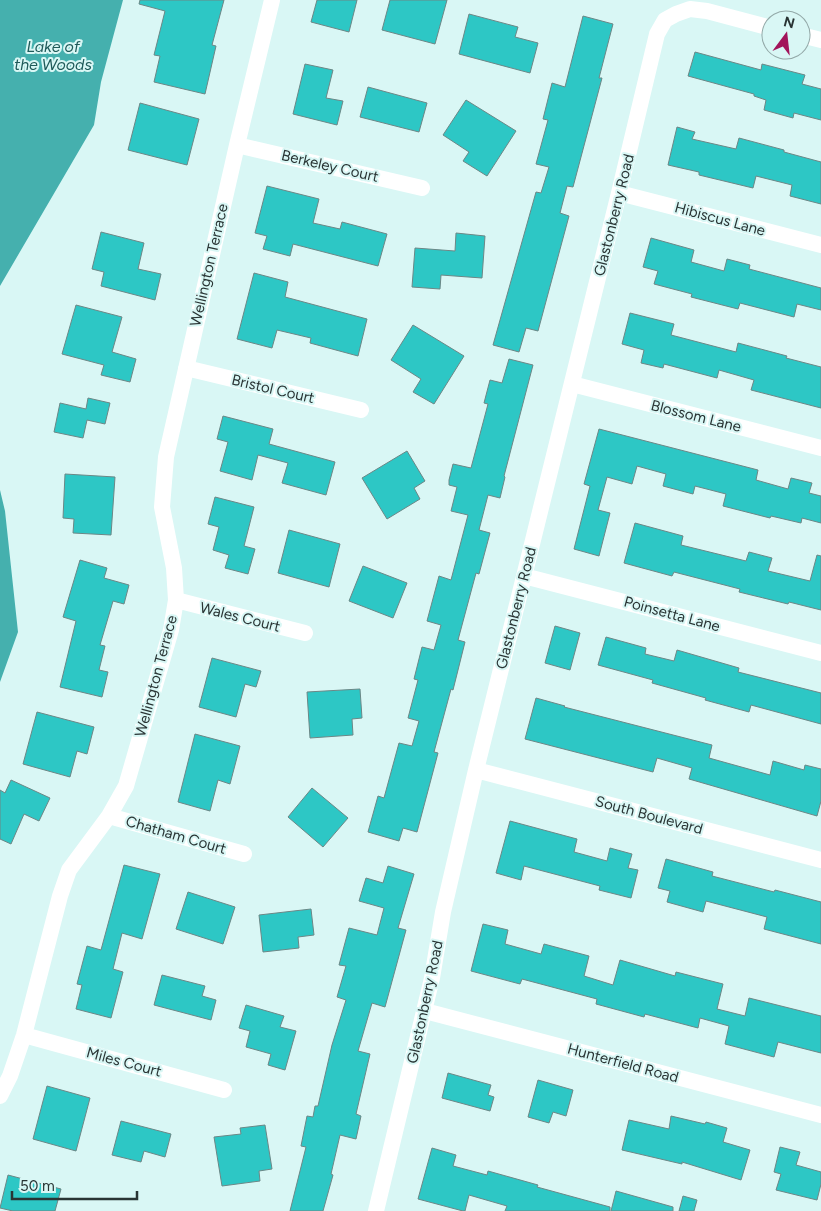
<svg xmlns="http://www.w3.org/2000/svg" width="821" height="1211" viewBox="0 0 821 1211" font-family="Figtree,sans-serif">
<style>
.water{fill:#45b0ae}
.building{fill:#2dc7c5;stroke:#6c8786}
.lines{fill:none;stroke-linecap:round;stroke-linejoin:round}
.street{stroke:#fff;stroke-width:16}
.labels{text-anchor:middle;stroke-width:4;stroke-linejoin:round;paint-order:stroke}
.street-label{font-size:15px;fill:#293434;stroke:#d9f7f5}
.water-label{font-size:16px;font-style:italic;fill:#1f5a59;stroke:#d9f7f5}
</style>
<rect width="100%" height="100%" fill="#d9f7f5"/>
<path class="water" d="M0,0H123L101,82L94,125L0,286Z
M0,490L5,511L18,632L0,682Z"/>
<path class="building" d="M140,0H224L212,45L216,46L205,94L154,82L160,56L154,55L165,11L139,4Z
M317,0H357L349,32L311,22Z
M390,0H447L435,44L382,30Z
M469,14L518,27L515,37L538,43L530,73L459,54Z
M583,16L613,24L599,78H602L573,187L567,186L560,213L569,216L538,331L526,328L519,352L493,345L536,192L541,193L549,167L536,164L548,120L543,119L552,83L565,87Z
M695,52L761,70L762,64L805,75L802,84L821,89V120L794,113L793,118L764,110L766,100L754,96V94L688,76Z
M305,64L333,70L326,98L343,101L337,125L293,114Z
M368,87L427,103L419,132L360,117Z
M466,100L516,131L487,176L463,161L469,152L443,135Z
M140,103L199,119L187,165L128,150Z
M677,127L695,132L692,139L736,149L739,138L784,150V152L821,162V204L790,196L792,185L756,176L753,188L699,175V172L668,165Z
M267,186L319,199L313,223L340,229L342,222L387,234L378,266L293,244L290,256L263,249L267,236L255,233Z
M101,232L144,243L138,269L161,274L155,300L101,286L104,272L92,269Z
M456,233L485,236L482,278L441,275L440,289L412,287L415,248L455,251Z
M651,238L694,250L691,262L724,271L727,259L750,265L749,269L821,288V310L797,304L794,317L740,303L738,309L691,297L692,294L654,284L658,271L643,267Z
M254,273L288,282L285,297L367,319L358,356L310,343L311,338L277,330L272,348L237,339Z
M76,305L122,317L112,352L136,359L130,382L101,375L104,365L62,354Z
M630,313L674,324L671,335L736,352L738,343L787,356L786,358L821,367V408L751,390L754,380L719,370L717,378L664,364L663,368L641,363L644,350L622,344Z
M413,325L464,356L434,404L413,392L421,379L391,360Z
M509,359L533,365L504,476L505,477L500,498L488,495L479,530L490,533L479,574L476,573L458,640L465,642L453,690L451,689L434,752L438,753L417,832L403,828L399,841L368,832L378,796L384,798L399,743L412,746L419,721L408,718L418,680L414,679L422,647L434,650L441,625L427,621L439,576L451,580L468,515L451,511L457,487L449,485V480L453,464L471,468L488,404L484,403L490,380L502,383Z
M88,398L110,403L105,424L87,420L83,438L54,432L60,403L86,409Z
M223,416L273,429L269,444L335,462L326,495L282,483L288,463L258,455L252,480L220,471L228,442L217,439Z
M599,429L758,470L756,480L788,489L791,478L812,483L809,493L821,496V523L802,518L801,523L771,516L770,518L723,506L726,494L695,486L693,494L663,486L666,474L637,466L632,484L607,477L598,510L610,513L599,556L574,549L590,486L584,484Z
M407,451L425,481L414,488L420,499L387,519L362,478Z
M65,474L115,477L111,535L73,533L74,519L63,518Z
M215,497L254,507L244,546L255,549L248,574L225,568L229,555L213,550L219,527L208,524Z
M635,523L683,536L681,545L746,561L749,552L772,558L768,571L810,581L817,555L821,556V610L789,602L788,604L739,592L740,589L674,572L672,576L624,563Z
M289,530L340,544L329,587L278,573Z
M80,560L107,568L104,578L129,585L124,604L113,601L100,645L105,646L99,670L108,672L102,697L60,687L76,621L63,617Z
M363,566L407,583L393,618L349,601Z
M555,626L580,633L570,670L545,663Z
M606,637L646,648L645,654L674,661L677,650L739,668L738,672L821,693V724L751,705L749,712L705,700L706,698L652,683L653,680L598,665Z
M212,658L261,671L256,687L245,684L236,717L199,707Z
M360,689L362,718L352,719L353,735L310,738L307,692Z
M536,698L565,706L564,707L712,745L709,758L770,775L773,761L804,770L805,765L821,769V801L817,816L689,779L692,768L657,758L653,772L525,739Z
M37,712L94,727L87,754L77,751L70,777L23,764Z
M195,734L240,746L230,784L218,780L210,811L178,802Z
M11,780L50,798L39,821L24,814L11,844L0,839V790L5,793Z
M312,788L348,818L323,847L288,817Z
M510,821L577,839L574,852L607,861L610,848L632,854L628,868L638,870L631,898L599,890L600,886L524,866L521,880L496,873Z
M666,859L713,872L712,876L774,892L775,890L821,902V944L764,929L767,917L706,901L703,912L667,902L670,891L658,888Z
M124,865L160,874L142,939L122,933L113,969L123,972L111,1018L76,1009L82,985L77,984L87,946L101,950Z
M388,866L414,874L398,928L406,930L385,1007L372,1003L358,1051L370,1054L356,1114L361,1116L356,1139L340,1135L331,1174L333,1175L323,1211H290L306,1147L301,1146L307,1116L313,1117L315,1106H318L332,1045L346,1000L337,997L346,966L339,965L349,928L377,935L384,908L359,901L366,878L383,883Z
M188,892L235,907L223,944L176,929Z
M311,909L314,935L298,937L299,948L263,952L259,915Z
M483,924L508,930L505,944L541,954L544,944L589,956L584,976L613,985L620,960L675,976L676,972L723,984L717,1009L745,1016L749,998L821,1016V1053L778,1042L774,1057L725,1044L729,1026L700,1018L698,1028L645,1014L644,1017L596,1004L597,999L522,979L520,984L471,971Z
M162,975L205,986L202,996L216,1000L211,1020L154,1005Z
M246,1005L284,1016L280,1027L296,1031L285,1070L268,1065L271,1054L246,1047L250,1031L239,1028Z
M448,1073L491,1085L488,1095L494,1097L490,1111L442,1098Z
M538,1080L573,1090L566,1116L553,1112L549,1123L528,1117Z
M47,1086L90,1098L76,1151L33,1139Z
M671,1116L705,1124L706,1122L727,1128L723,1142L750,1150L741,1180L682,1162V1164L622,1150L629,1120L669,1129Z
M121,1121L171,1134L165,1157L144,1151L141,1162L112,1155Z
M265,1125L272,1169L259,1171L260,1181L222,1186L214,1137L241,1134L240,1128Z
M780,1147L800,1152L796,1165L821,1172V1184L817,1200L776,1190L781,1174L774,1172Z
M432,1148L456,1155L453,1166L487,1175L488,1171L538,1185L537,1187L610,1207V1211H505L507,1206L469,1195L465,1211H463L418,1199Z
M8,1175L61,1189L55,1211H13L0,1208Z
M616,1191L673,1207V1211H611Z
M683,1196L697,1200L694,1211H679Z"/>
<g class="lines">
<path class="street" d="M801,35L821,40
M237,145L422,188
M619,193L821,245
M186,368L361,410
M572,384L821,448
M524,576L821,653
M176,600L305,633
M476,770L821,860
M109,816L244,854
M425,1011L821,1115
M24,1035L224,1090
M0,1096L10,1076L24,1035L60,896L69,870L109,816L126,786L171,630L176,600L174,568L162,507L166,457L237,145L272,0
M376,1211L432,978L443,912L476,770L619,193L657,34L665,20L676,14L690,9L707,11L771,28"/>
</g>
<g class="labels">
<g class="street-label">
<text transform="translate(330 166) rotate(13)" y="5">Berkeley Court</text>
<text transform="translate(614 215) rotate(-76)" y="5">Glastonberry Road</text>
<text transform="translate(720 219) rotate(15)" y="5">Hibiscus Lane</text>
<text transform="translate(209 265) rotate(-77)" y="5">Wellington Terrace</text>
<text transform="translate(273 389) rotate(13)" y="5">Bristol Court</text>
<text transform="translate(696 416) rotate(14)" y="5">Blossom Lane</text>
<text transform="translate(516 608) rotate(-76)" y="5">Glastonberry Road</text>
<text transform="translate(672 614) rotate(15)" y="5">Poinsetta Lane</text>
<text transform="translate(240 617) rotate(14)" y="5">Wales Court</text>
<text transform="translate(156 676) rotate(-75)" y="5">Wellington Terrace</text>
<text transform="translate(649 815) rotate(15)" y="5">South Boulevard</text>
<text transform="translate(176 835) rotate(16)" y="5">Chatham Court</text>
<text transform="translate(425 1002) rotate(-78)" y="5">Glastonberry Road</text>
<text transform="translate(124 1062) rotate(15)" y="5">Miles Court</text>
<text transform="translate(623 1063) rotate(15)" y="5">Hunterfield Road</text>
</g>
<g class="water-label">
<text x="53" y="52">Lake of<tspan x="53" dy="18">the Woods</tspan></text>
</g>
</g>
<g transform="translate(786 35) rotate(15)"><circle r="24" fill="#d9f7f5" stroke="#93a9a8"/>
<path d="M0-4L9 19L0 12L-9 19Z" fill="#a2145a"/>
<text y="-8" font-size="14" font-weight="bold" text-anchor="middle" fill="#293434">N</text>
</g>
<path d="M12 1191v8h125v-8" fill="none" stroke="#293434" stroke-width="2.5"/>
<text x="20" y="1191" font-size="15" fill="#293434" stroke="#d9f7f5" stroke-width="4" paint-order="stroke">50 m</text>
</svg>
